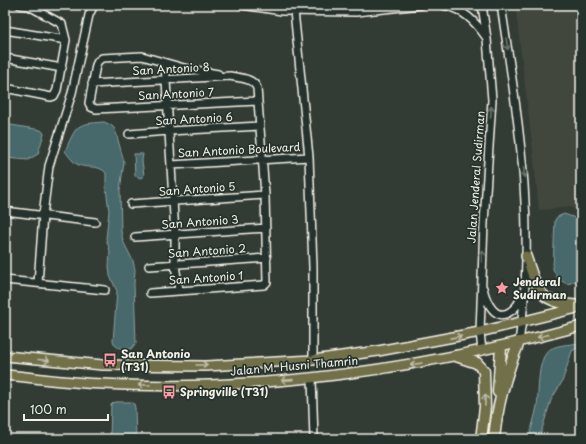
<svg xmlns="http://www.w3.org/2000/svg" width="586" height="444" viewBox="0 0 586 444" font-family="'Playpen Sans',sans-serif">
<style>
.built{fill:#42463c}
.water{fill:#46696c;stroke:#8c9f9e}
.lines{fill:none;stroke-linecap:round;stroke-linejoin:round}
.minor-casing{stroke:#f4f1e8;stroke-width:10}
.major-casing{stroke:#f4f1e8;stroke-width:12}
.highway-casing{stroke:#f4f1e8;stroke-width:13}
.minor{stroke:#26332d;stroke-width:7}
.major{stroke:#71704a;stroke-width:9}
.highway{stroke:#71704a;stroke-width:10}
.oneway{stroke:#6e766e}
.oneway2{stroke:#c0bda9}
.labels{text-anchor:middle;stroke-width:3.5;stroke-linejoin:round;paint-order:stroke}
.street-label{font-size:11px;fill:#f4f1e8;stroke:#26332d}
.poi-label{font-size:11px;font-weight:bold;fill:#f4f1e8;stroke:#26332d;text-anchor:start}
</style>
<rect width="100%" height="100%" fill="#333c34"/>
<filter id="ink" filterUnits="userSpaceOnUse"><feTurbulence type="fractalNoise" baseFrequency=".025" numOctaves="2"/><feDisplacementMap in="SourceGraphic" scale="8" xChannelSelector="R" yChannelSelector="G"/><feConvolveMatrix kernelMatrix="1 2 1 2 8 2 1 2 1" color-interpolation-filters="sRGB"/></filter>
<g filter="url(#ink)">
<path class="built" d="M518,5H581V212L570,207L539,210L533,151L516,12Z"/>
<path class="water" d="M104,122L111,125L115,129L124,162L120,190L121,231L123,241L133,261L135,270L134,284L136,343L131,349C122,348 116,350 113,341L117,291L110,276L109,266L110,251L106,239L109,211L106,188V173C98,164 89,169 79,165C73,163 69,156 65,151C77,125 75,124 104,122Z
M5,124L41,130L44,133L38,154L28,160L5,158Z
M134,154H143L142,161L144,175L141,178L135,176Z
M564,214L581,220V280L567,284L558,279L553,269L555,220L557,217Z
M579,343V347L572,351L562,382L551,400L539,439H529C531,428 535,417 537,406C539,392 537,363 547,352C554,344 570,345 579,343Z
M116,402H131L134,404L135,408L136,439H110L111,405L113,403Z"/>
<g class="lines">
<g class="minor-casing">
<path id="minor" d="M242,5L282,11L356,12L421,5
M443,5C463,9 475,21 486,37
M501,5C518,118 537,228 519,342
M294,11L309,157L313,267V360
M5,30L66,40
M5,58L62,68
M165,63L175,234V265L179,291
M218,74L184,68L142,56L102,58L98,61L96,65L89,103L91,107L96,109L258,101
M92,84L230,76C240,78 253,78 257,88L265,195L267,282L264,285L150,293
M5,88L51,97L54,96L57,90L66,40L62,24L29,6L20,5
M129,134L169,131L260,126
M171,165L309,157
M131,204L265,195
M5,211L95,222
M135,237L266,228
M149,266L267,258
M5,280L105,290
M38,283L43,215L49,166L72,93L89,15L94,5
M483,288C486,301 495,323 511,311C517,307 520,302 521,295
M482,351L480,332L484,223L492,100L487,39L482,5
M312,378L314,439"/>
</g>
<g class="major-casing">
<path id="major" d="M526,256C538,289 536,302 576,305
M5,356L103,365L206,366L313,360L378,351L480,332L581,307
M5,375C38,378 71,383 104,384C139,386 175,386 210,385C336,381 459,359 581,326"/>
</g>
<g class="highway-casing">
<path id="highway" d="M456,356L477,363L484,371L485,407L481,439
M498,392L501,347
M494,439C497,406 506,373 519,342"/>
</g>
<use href="#minor" class="minor"/>
<use href="#major" class="major"/>
<use href="#highway" class="highway"/>
</g>
<defs><path id="oneway-shaft" d="M-6 0H5M1.5-3L5.5 0L1.5 3" fill="none" stroke-width="1.6" stroke-linecap="round" stroke-linejoin="round"/></defs>
<g class="oneway">
<use href="#oneway-shaft" transform="translate(507 44) rotate(81)"/>
<use href="#oneway-shaft" transform="translate(491 112) rotate(-86)"/>
<use href="#oneway-shaft" transform="translate(524 172) rotate(85)"/>
<use href="#oneway-shaft" transform="translate(482 256) rotate(-88)"/>
</g>
<g class="oneway2">
<use href="#oneway-shaft" transform="translate(543 336) rotate(166)"/>
<use href="#oneway-shaft" transform="translate(456 337) rotate(-11)"/>
<use href="#oneway-shaft" transform="translate(44 360) rotate(5)"/>
<use href="#oneway-shaft" transform="translate(416 364) rotate(170)"/>
<use href="#oneway-shaft" transform="translate(202 365)"/>
<use href="#oneway-shaft" transform="translate(287 380) rotate(176)"/>
<use href="#oneway-shaft" transform="translate(144 385) rotate(-180)"/>
<use href="#oneway-shaft" transform="translate(485 400) rotate(-89)"/>
</g>
</g>
<defs>
<g id="sight-bare" transform="scale(1.08)"><path d="M0-6L1.8-2.2L6-1.7L2.9 1.2L3.7 5.4L0 3.3L-3.7 5.4L-2.9 1.2L-6-1.7L-1.8-2.2Z" fill="#ff9aa2" stroke="#26332d" stroke-width="2.5" paint-order="stroke"/></g>
<g id="bus-bare" transform="scale(1.08)"><path d="M-5-6H5V4H4V6H2V4H-2V6H-4V4H-5ZM-3.5-4V0h7V-4ZM-3.5 1.2v1.5H-2V1.2ZM2 1.2v1.5H3.5V1.2Z" fill="#ff9aa2" stroke="#26332d" stroke-width="2.5" paint-order="stroke"/></g>
</defs>
<g fill-rule="evenodd">
<use href="#sight-bare" x="502" y="288"/>
<use href="#bus-bare" x="110" y="360"/>
<use href="#bus-bare" x="169" y="392"/>
</g>
<g class="labels">
<g class="street-label">
<text transform="translate(171 69) rotate(-3)" y="4">San Antonio 8</text>
<text transform="translate(176 94) rotate(-3)" y="4">San Antonio 7</text>
<text transform="translate(194 119) rotate(-3)" y="4">San Antonio 6</text>
<text transform="translate(239 150) rotate(-3)" y="4">San Antonio Boulevard</text>
<text transform="translate(476 177) rotate(-86)" y="4">Jalan Jenderal Sudirman</text>
<text transform="translate(197 189) rotate(-4)" y="4">San Antonio 5</text>
<text transform="translate(200 222) rotate(-4)" y="4">San Antonio 3</text>
<text transform="translate(207 251) rotate(-4)" y="4">San Antonio 2</text>
<text transform="translate(206 278) rotate(-4)" y="4">San Antonio 1</text>
<text transform="translate(294 366) rotate(-5)" y="4">Jalan M. Husni Thamrin</text>
</g>
<g class="poi-label">
<text x="513" y="286">Jenderal<tspan x="513" dy="13">Sudirman</tspan></text>
<text x="121" y="358">San Antonio<tspan x="121" dy="13">(T31)</tspan></text>
<text x="180" y="396">Springville (T31)</text>
</g>
</g>
<rect width="586" height="444" fill="none" stroke="#26332d" stroke-width="20"/>
<rect x="10" y="10" width="566" height="424" fill="none" stroke="#f4f1e8" stroke-width="1.5" filter="url(#ink)"/>
<path d="M24 414v6h84v-6" fill="none" stroke="#f4f1e8" stroke-width="2"/>
<text x="30" y="414" font-size="12" fill="#f4f1e8" stroke="#26332d" stroke-width="3" paint-order="stroke">100 m</text>
</svg>
